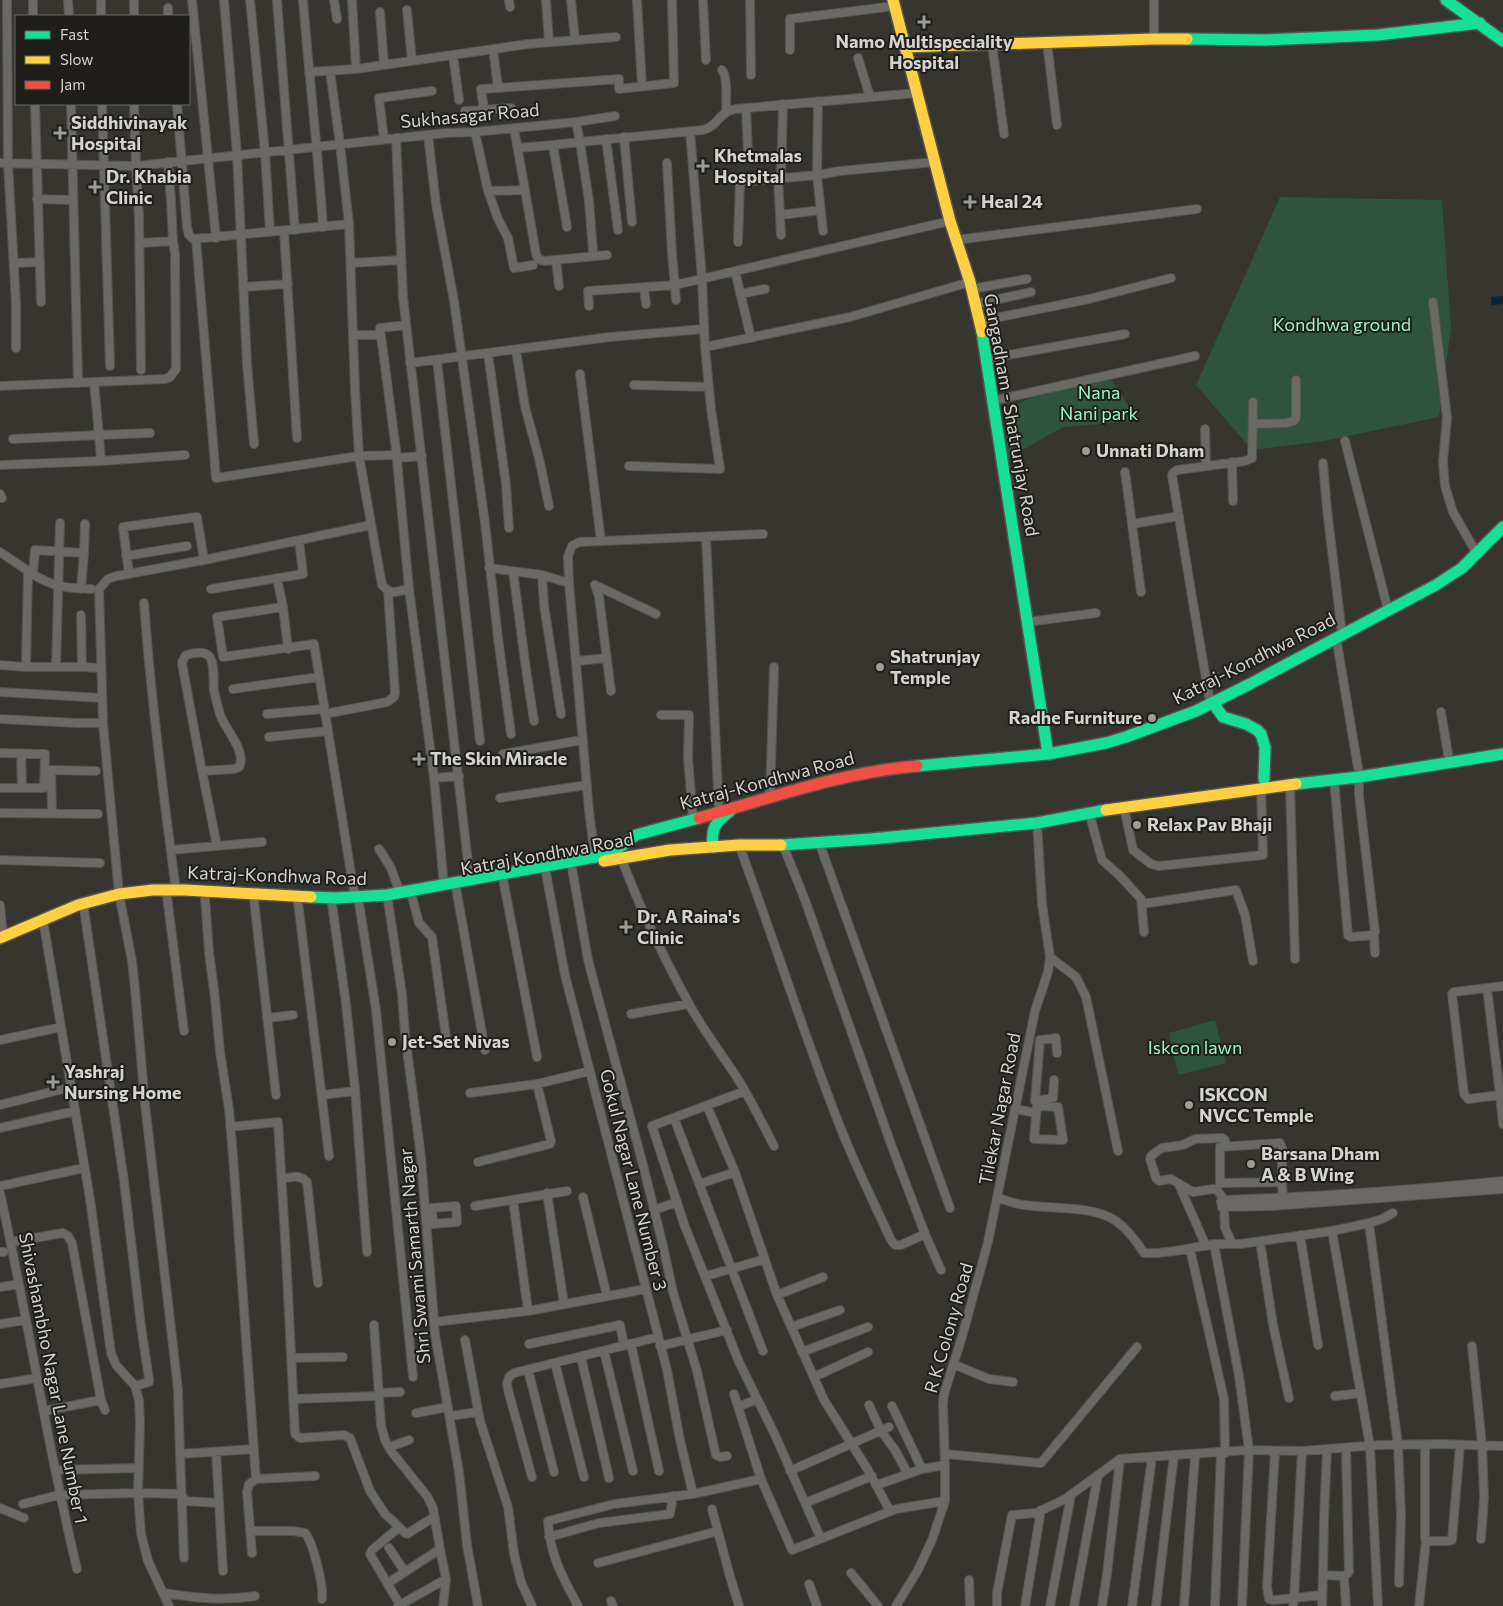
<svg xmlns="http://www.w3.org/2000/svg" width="1503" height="1606" viewBox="0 0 1503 1606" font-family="Commissioner,sans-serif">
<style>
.green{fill:#2e533f}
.water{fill:#082635}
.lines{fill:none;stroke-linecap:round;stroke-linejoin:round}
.street-casing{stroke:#55544f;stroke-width:10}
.fast-casing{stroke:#55544f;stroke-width:14}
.slow-casing{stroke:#55544f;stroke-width:14}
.jam-casing{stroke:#55544f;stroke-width:14}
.street{stroke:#6a6966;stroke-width:8}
.fast{stroke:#16e098;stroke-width:11}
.slow{stroke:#ffcf43;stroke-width:11}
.jam{stroke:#f24e42;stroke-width:11}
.poi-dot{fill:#9d9c96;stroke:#1f1e1a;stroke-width:2}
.labels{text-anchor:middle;stroke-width:4;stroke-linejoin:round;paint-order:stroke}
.poi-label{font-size:18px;font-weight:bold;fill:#d4d3cd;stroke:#1f1e1a;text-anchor:start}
.street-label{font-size:18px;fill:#d4d3cd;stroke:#1f1e1a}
.park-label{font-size:18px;fill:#9af7c5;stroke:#1f1e1a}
</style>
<rect width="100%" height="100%" fill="#363530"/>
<path class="green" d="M1280,197L1442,200L1451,328L1439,417L1324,441L1252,450L1196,385Z
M1112,380L1138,421L1063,427L1008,458L1004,410L1053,388Z
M1215,1020L1226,1063L1178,1075L1169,1033Z"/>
<path class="water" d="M1503,296V304L1491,305V297Z"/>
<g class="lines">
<g class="street-casing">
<path id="street" d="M7,0L8,164L16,304V348
M33,0V16
M68,0L69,16
M101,0V16
M134,0V16
M192,0L216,238
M224,0L237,155L247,364L254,444
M250,0L265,152L270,232
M277,0L295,230
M303,0C309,76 318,151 323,227
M334,0L337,19
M352,0L356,69
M509,0L510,7
M546,0L549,42
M571,0L575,40
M637,0L642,86
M703,0L706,60
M750,0L751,75
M168,8V16
M407,10L412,61
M380,12L384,65
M1154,39V0
M1047,42L1057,125
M992,44L1004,134
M493,49L498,88L619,79V89L674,83L672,0
M790,50V19L895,6
M453,55L459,100
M858,58L870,97
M722,70C728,77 726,101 726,111
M330,71L340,144L349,224L355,390L359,456L382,585L388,591L395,592L409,589
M309,72L356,69L528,44L616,37
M818,101L817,175L823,231
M35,104L41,302
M71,104L78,383
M102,104L110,366
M134,104L136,166L139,218L141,370
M177,104L187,227L189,235L193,239L349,224
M746,108L748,153
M484,110L511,108
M465,111L484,110L481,89L498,88
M576,122L615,116
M514,128L525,190
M475,132L488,191L525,190L536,254L538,259L544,261L607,255
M428,135L436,204L454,301L485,523L498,638L511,734
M624,137L632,222
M396,138L403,297L470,880
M384,139L379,98L432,91
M606,139L618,230
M518,148L553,145
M168,162L171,201L173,241
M0,163L136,166L446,133L475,132L576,122L580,142L703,130C720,125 716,114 735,109L917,93
M667,163L672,253L676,300
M778,178L781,235
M781,178L783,104
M488,191L498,219L508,238L514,268L533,265
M37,199L73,200
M780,215L821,210
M567,227L553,145L580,142L589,201L593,251
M284,231L297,438
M196,239L216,478L359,456L396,455
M956,240L1197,209
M738,242L740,182L817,175L840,171L935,162
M556,260L559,286
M15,263L40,262
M351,263L401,260
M735,271L751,338
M243,287L288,284
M644,288L646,304
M972,289L1027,279
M740,294L765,289
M1433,302L1447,418L1443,461L1445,486L1453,512L1477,554
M976,304L1031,292
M589,306L588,291L675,285L950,221
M980,321L1089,299L1171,278
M406,325L380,328L396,450L409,589L434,778L444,886
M353,335H381
M705,347L850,317L970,282
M516,350L525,407L539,458L549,506
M488,353L506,485L509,528
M986,359L1125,334
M437,360L480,741
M410,363L610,337L704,329
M580,374L601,541
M94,382L99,435L150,433
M634,385L709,387
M0,386L165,379L170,377L176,369L175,254L173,241L140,243
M992,401L1195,356
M1253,424L1286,423L1294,421L1296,418V380
M1205,429L1206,466
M13,439L99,435L101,461
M1345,441L1388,610
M397,458L422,456
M1232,462L1233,501
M1323,463L1327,509L1342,634
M0,465L101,461L185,455
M629,466L720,469L711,409L705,347L702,279L690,131
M1125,472L1132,524
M0,494L2,498
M706,537L719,812
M0,552L28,571L26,667
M126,556L187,546
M489,568L542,575L544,605L561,714
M513,571L526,669L534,721
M29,572C53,587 63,588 91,589
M33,574L35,550L84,553L85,524
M129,574L123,527L197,517L204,560
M542,575L569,583L589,811L595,857
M277,578L283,607L288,649
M569,583L568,556L572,546L579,542L763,534
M595,585L599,597L611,691
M595,585L656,614
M81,589L84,553
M211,589L303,574L299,540
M1141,592L1132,524L1179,516
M144,603C151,699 163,794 176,890
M283,607L217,617L223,657L314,644L355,898
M1027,622L1096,613
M1336,637L1358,768
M577,661L607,658
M0,665L26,667H82L81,615
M56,667L60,523
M82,667L101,668
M233,689L319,677
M0,692L102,698
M1213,703L1209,696L1192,597L1172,475L1173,473L1177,470L1245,461L1252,458L1253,402
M1441,712L1448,754
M267,714L324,709
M325,714L387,702L394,697L395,693L388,591
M661,715H689L688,758L693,819
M0,719L77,723H103
M269,737L328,731
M0,753L45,754L44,788H0
M21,754L22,788
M503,754L582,740
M202,771L234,769L239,767C247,753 227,731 221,717C218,709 216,699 214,691C213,682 215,662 209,656C204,651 193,653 186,655L182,662L183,669L202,771L217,846
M434,778L459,776
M1334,780L1348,935L1351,937L1374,935L1375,932L1359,795V777
M1290,785L1295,959
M500,798L587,785
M770,798L774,667
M1124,807L1133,850L1151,864L1159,866L1263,855L1261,788
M1089,812L1102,860L1120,876L1141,899L1144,932
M0,813L98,814
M52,813L51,770L96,771
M819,842L950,1208
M739,845C774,939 804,1036 841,1129C856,1167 874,1203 891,1240L895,1245H901L925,1234
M783,845L805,900L892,1147L925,1234L941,1270
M379,849L391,868L400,893
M171,850L262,842
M621,857C639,907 663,956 688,1002C701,1027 718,1049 734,1073C749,1096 761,1121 774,1146
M0,860L100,863
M572,868L588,960L643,1165L663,1246L673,1292L697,1371L715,1451L716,1455L720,1457L727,1456
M546,873L565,975L667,1370L680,1440L693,1494
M503,879L537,1057
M456,888L485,1050
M167,896L184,1031
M412,897L419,923L432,937L447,1044
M205,898L209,952L215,998L220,1052L229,1109L233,1156L256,1479
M254,900L276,1095
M388,901L402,994L405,1034L421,1157L435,1334L459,1472L467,1545L478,1606
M298,902L329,1156
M359,903L376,1010L413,1377
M332,904L346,1004L355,1089L367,1252
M1142,904L1236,890L1245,915L1253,961
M0,905L3,937
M84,909L124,1181L141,1326L149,1379V1382L135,1386
M44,926L90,1199L111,1353L116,1365L135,1386L139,1400L140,1423L138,1493L141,1534L148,1561L169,1606
M1374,935L1375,953
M1050,957L1076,977L1086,997L1118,1151
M1487,988L1500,1095L1468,1099L1464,1094L1452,994L1454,992L1503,986
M631,1014L688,1004
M267,1018L293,1015
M0,1040L61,1027
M1054,1080L1053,1098L1035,1101L1040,1040L1056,1038L1057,1053
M745,1091L652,1126L684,1224L739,1362L775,1435L821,1539
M470,1093L537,1084L590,1071
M322,1095L355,1091
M1503,1095H1500L1503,1124
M0,1105L71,1087
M707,1106L735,1172L777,1295L824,1400L868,1470L890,1511
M1037,1106L1058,1107L1063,1140L1034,1139Z
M1015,1109L1036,1113
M674,1118L763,1351
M230,1127L278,1122L286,1253L295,1434L300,1438L344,1435L350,1438L370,1491L385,1514L396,1524L397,1529L372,1550L370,1554L400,1605
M0,1128L75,1111
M478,1162L550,1144L551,1141L537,1084
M282,1179C292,1177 299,1174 307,1182L318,1283
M1503,1181C1410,1190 1317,1197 1224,1200L1221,1201L1222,1207L1272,1206L1503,1189
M1282,1182V1148L1280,1143L1220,1147V1183L1282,1182L1283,1202
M699,1184L735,1172
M0,1186L84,1168
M1180,1187L1206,1246
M0,1193C28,1318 47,1445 77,1569
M547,1193L564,1304
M583,1197L607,1296
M998,1198C1006,1200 1015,1204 1024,1205C1051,1209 1093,1205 1116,1221C1127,1229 1137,1242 1144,1253H1157L1175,1251L1214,1244H1240L1332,1231L1369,1223L1382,1219L1393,1213
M513,1200L528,1311
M1224,1200L1217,1190L1213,1189L1193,1192L1171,1179L1159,1181L1156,1178L1150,1159L1151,1156L1156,1152L1162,1148L1183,1145L1195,1139L1222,1138L1225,1140L1226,1146
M475,1206L567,1191
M1224,1207L1225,1228L1232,1243
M425,1209L432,1208L456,1206L457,1222L433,1224L432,1208
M654,1210L677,1202
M1369,1223L1398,1445L1401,1515L1399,1583
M1332,1231L1370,1446L1378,1606
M1300,1235L1318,1345
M1260,1241L1273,1325L1289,1398
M11,1242L63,1233L68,1236L72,1243L101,1400L105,1410
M1214,1244L1239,1376L1249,1450L1242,1606
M1190,1249L1224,1399L1225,1453
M0,1252H4
M706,1276L765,1259
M0,1287L19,1284
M777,1295L823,1277
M434,1322L528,1311L646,1289
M0,1324L26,1320
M374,1325L381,1425L385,1440L391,1451L427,1496L433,1508L440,1549L446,1579L443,1606
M791,1327L840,1310
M465,1340L480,1421L508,1507L514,1554L521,1582L532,1606
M529,1344L620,1325L624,1345
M631,1344L659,1471
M660,1346L727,1330
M1472,1346L1482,1445L1484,1497L1481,1539
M604,1351L633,1471
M802,1352L868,1327
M581,1357L609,1478
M291,1358L343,1357
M555,1363L584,1477
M953,1364L989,1379L1013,1382
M528,1370L554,1472
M814,1377L868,1352
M0,1384L37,1378
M379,1393L400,1392
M734,1394L761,1479
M1335,1396L1361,1393
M293,1399L379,1396
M869,1405L881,1431L895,1450L908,1474
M892,1406L922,1469L945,1465
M738,1407L757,1399
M44,1411L101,1400
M416,1413L448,1407
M450,1416L478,1412
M1425,1445V1537L1426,1541H1447L1452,1540L1460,1445
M389,1447L409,1440
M254,1449L180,1454L178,1390L175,1363L145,1104L135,989L132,961L119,894L103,723L99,589L108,579L117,576L204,560L371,525
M1327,1449L1324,1518L1323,1575L1344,1576L1346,1606
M1275,1451L1267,1587L1269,1599L1274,1600L1294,1598L1302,1451
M216,1452L223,1571
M180,1454L184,1558
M945,1454L1041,1463L1137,1347
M55,1470L138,1468
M790,1471L889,1427
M532,1477L508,1390L507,1383L509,1377L514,1373L658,1337
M877,1485L922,1469
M805,1503L872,1476
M23,1504L59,1495L138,1493L181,1494L185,1501L219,1503
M0,1508L24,1518
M712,1509L729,1573L739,1606
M396,1524L405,1533L407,1534L434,1517
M250,1531H293L305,1533C313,1542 324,1587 322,1599
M549,1537L599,1523L670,1514L673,1496
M389,1548L405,1572
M252,1553L247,1492L249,1484L256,1479L315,1476
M598,1563L718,1531
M851,1573L878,1606
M1344,1576L1349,1572L1346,1448
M969,1580L970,1606
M388,1583L440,1549
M809,1584L817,1606
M164,1593C197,1598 222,1601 255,1596
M611,1601L613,1606
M398,1606L446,1579
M578,1606C562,1576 550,1555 548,1521L614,1504L693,1494L761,1479L792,1550L896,1509L945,1501
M896,1606L918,1570L932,1540L945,1501V1465L943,1405L944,1394L962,1337L988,1242L1035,1011L1048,972L1050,957L1042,904L1037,823
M997,1606V1593L1012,1515L1036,1513L1065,1499L1120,1459L1174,1455
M1025,1606L1041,1510
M1050,1606L1071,1495
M1074,1606L1098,1475
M1102,1606L1107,1574L1120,1459
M1132,1606L1152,1457
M1156,1606L1174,1455L1249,1450L1302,1451L1378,1445L1441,1444L1503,1446
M1184,1606L1195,1455
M1215,1606L1221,1453
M1293,1606L1294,1598L1322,1595
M1322,1606L1323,1575
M1419,1606L1426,1541"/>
</g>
<g class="fast-casing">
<path id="fast" d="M1446,0L1503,41
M1187,39L1266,40L1378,35L1480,23
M982,332L1048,754
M1213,703L1223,717L1246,724L1257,730L1261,734L1265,747L1264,779
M917,766L1048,754L1106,743L1126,737L1196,711L1250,684L1436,585L1462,568L1503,527
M1296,784L1359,777L1503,754
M781,845L871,839L1037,823L1106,810
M713,847C711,827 715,823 730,811
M311,897L336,898L387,895L595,857L619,848L636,835L699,818"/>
</g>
<g class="slow-casing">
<path id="slow" d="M893,0L950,221L970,282L982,332
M905,47L1154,39H1187
M1106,810L1296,784
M604,861L670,850L739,845H781
M0,938L78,905L119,894L153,890H185L311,897"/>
</g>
<g class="jam-casing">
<path id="jam" d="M699,818C771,798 843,772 917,766"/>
</g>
<use href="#street" class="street"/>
<use href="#fast" class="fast"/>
<use href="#slow" class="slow"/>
<use href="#jam" class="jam"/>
</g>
<g class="poi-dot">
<path d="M921.5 14.5h5v5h5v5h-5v5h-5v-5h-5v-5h5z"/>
<path d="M57.5 125.5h5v5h5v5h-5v5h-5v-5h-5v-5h5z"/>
<path d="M700.5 158.5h5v5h5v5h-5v5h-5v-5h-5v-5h5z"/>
<path d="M92.5 179.5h5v5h5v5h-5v5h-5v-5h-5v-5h5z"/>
<path d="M967.5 194.5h5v5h5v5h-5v5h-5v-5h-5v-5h5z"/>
<circle cx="1086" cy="451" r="5"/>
<circle cx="880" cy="667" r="5"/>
<circle cx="1152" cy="718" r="5"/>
<path d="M416.5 751.5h5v5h5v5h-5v5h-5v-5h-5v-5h5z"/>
<circle cx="1137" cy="825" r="5"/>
<path d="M623.5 919.5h5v5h5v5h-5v5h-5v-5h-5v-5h5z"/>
<circle cx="392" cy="1042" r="5"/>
<path d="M50.5 1074.5h5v5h5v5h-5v5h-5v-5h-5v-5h5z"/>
<circle cx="1189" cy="1105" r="5"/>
<circle cx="1251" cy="1164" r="5"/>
</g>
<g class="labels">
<g class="poi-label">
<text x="924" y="48" text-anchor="middle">Namo Multispeciality<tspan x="924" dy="21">Hospital</tspan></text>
<text x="71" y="129">Siddhivinayak<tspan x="71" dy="21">Hospital</tspan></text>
<text x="714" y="162">Khetmalas<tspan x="714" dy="21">Hospital</tspan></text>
<text x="106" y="183">Dr. Khabia<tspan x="106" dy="21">Clinic</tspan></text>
<text x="981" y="208">Heal 24</text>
<text x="1096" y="457">Unnati Dham</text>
<text x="890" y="663">Shatrunjay<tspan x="890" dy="21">Temple</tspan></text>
<text x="1142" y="724" text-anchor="end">Radhe Furniture</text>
<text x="430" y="765">The Skin Miracle</text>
<text x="1147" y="831">Relax Pav Bhaji</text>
<text x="637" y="923">Dr. A Raina's<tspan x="637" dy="21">Clinic</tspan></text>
<text x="402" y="1048">Jet-Set Nivas</text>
<text x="64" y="1078">Yashraj<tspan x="64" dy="21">Nursing Home</tspan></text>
<text x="1199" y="1101">ISKCON<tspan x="1199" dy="21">NVCC Temple</tspan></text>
<text x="1261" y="1160">Barsana Dham<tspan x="1261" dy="21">A &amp; B Wing</tspan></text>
</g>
<g class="street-label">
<text transform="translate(470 116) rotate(-5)" y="6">Sukhasagar Road</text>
<text transform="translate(1011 415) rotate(80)" y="6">Gangadham - Shatrunjay Road</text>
<text transform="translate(1254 659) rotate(-27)" y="6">Katraj-Kondhwa Road</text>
<text transform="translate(767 781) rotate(-15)" y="6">Katraj-Kondhwa Road</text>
<text transform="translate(547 854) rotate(-10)" y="6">Katraj Kondhwa Road</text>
<text transform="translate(277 876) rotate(2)" y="6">Katraj-Kondhwa Road</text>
<text transform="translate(1000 1109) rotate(-79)" y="6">Tilekar Nagar Road</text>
<text transform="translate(633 1180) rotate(76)" y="6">Gokul Nagar Lane Number 3</text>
<text transform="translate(415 1256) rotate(-95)" y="6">Shri Swami Samarth Nagar</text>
<text transform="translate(949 1328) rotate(-74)" y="6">R K Colony Road</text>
<text transform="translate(53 1378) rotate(79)" y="6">Shivashambho Nagar Lane Number 1</text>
</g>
<g class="park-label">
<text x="1342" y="331">Kondhwa ground</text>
<text x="1099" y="399">Nana<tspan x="1099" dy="21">Nani park</tspan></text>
<text x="1195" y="1054">Iskcon lawn</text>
</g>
</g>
<rect x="15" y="15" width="175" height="90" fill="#1f1e1a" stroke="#676662"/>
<rect x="25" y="31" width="25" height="8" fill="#16e098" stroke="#676662"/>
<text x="60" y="40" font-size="15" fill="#d4d3cd">Fast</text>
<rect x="25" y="56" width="25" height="8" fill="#ffcf43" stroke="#676662"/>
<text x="60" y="65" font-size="15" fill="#d4d3cd">Slow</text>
<rect x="25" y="81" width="25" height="8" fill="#f24e42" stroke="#676662"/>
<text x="60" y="90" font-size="15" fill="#d4d3cd">Jam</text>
</svg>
